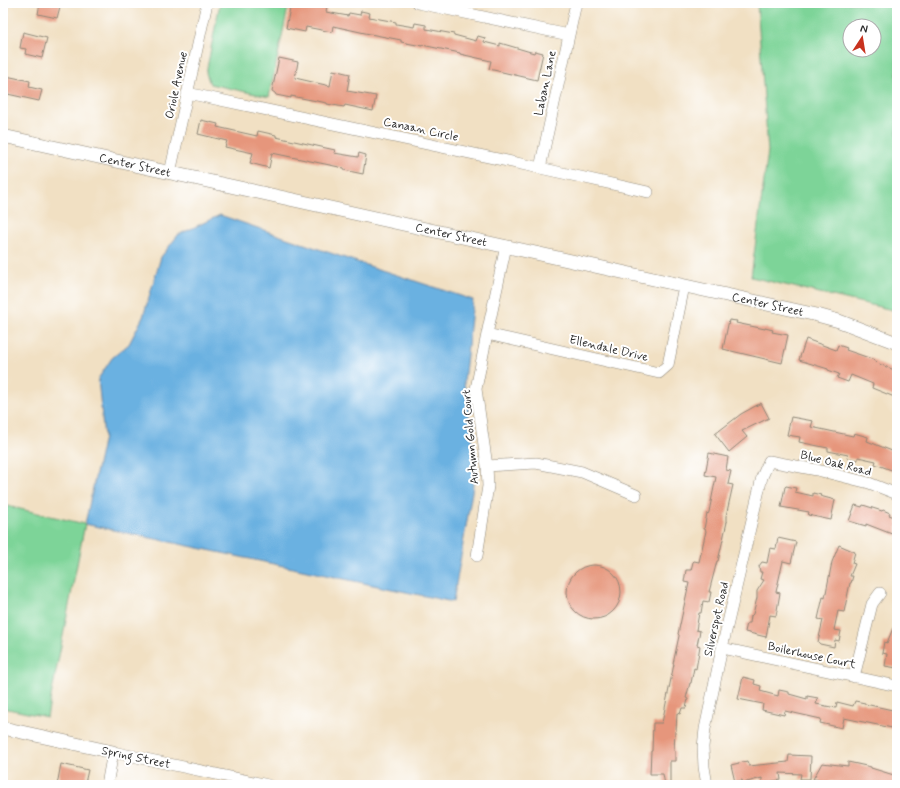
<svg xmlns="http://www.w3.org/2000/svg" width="900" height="788" viewBox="0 0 900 788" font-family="Mynerve,sans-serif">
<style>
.green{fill:#7dd498;stroke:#548062;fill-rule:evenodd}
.water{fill:#6ab1e1;stroke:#4a6e86}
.building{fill:#e6967c}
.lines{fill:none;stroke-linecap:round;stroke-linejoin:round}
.minor-casing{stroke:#8e8677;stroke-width:12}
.tertiary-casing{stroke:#8e8677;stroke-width:14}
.minor{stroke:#fff;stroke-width:11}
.tertiary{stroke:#fff;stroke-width:13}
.labels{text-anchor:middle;stroke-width:4;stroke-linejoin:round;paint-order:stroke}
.street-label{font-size:12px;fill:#2b2b2b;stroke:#fff}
</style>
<rect width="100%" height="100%" fill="#fff"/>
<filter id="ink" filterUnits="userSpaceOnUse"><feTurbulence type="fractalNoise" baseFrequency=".025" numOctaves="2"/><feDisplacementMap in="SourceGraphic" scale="8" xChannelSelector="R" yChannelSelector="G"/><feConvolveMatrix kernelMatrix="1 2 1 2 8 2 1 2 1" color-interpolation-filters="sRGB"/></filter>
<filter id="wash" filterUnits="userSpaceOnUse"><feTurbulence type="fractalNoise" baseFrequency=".012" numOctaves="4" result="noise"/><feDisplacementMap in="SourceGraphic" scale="16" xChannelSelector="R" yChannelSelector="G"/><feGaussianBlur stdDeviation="0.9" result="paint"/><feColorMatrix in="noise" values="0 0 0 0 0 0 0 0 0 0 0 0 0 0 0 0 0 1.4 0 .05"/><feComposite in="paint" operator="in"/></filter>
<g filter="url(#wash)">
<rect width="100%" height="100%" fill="#f1e0c3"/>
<path class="green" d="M220,3H289L269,97L210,84L206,73Z
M757,3H897V311L751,277L768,151ZM850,26H874V50H850Z
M3,505L85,524L47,717L3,708Z"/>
<path class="water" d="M220,215L345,258L473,300L464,382L476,462L472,492L453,602L85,524L104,437L98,379L112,358L129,344L143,317L161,257L178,235Z"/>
<g id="blocks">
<path class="building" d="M40,3H61L57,18L38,14Z
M291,3H311L327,6L326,12L348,16L349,13L360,15L361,11L370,13L369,17L396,22V24L414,27L415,23L426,25V29L454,34V35L476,41L478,36L485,38L484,42L500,46V43L534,53L535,51L543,53L537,80L489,69L491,61L460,54V53L422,45V46L401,42V40L365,33L333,26L332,32L306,27L305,32L286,28Z
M23,32L47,38L42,58L25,54L26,49L20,48Z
M279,58L298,62L295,78L330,86L333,70L350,74L347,91L376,96L373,111L345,105L344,107L327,104V103L291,96V98L276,95L275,93L272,91Z
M6,76L30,81L29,87L42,90L39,101L3,93Z
M201,120L218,124L217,127L257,136L258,131L276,135V137L335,150L334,153L358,157L359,153L366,155L363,174L344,170V168L272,153L269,168L250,163L253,153L225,147L227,141L198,134Z
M729,320L737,321L736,323L765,329V328L773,330L772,332L788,335L782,363L723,349Z
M806,339L836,350L838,345L847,348L846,350L875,360L879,364L897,371V398L872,388L873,384L851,375L848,382L837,378L839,374L828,370V369L799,360Z
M761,403L769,418L742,431L747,437L729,452L715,434L741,414Z
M791,417L813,421L811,427L853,436L854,433L868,437L867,441L897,453V472L875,464L876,461L858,457V460L847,458L848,455L828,451V448L799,442L800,437L787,435Z
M709,453L728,457L726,470L731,471L728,484L733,485L726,516V522H727L718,561H717L709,592H711L709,602L703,601L701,613H699L696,630L700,631L697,645L700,646L696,669L694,668L691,683H690L686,698L688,699L686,708H682L680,714L677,713L676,731H675L674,751H675V761H670V785H665L663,774H650L651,751H652L653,723H662L674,664H673L679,636V635L678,634L689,583L684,582L686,570H691L693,562L694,561L699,562L706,531L705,529H704L707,513L708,514L709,512L716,477L705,475Z
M786,486L796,488L795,492L813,496V493L821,495L820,496L835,500L831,520L808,515L809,512L781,507L785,487Z
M855,505L862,507L863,505L882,511L883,510L890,513L889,515L897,518V536L866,524V526L849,521Z
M778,538L796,542L791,563L783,561L776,592L780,593L776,616L770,615L766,637L745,632L747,623H750L751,616L753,614L757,598V591L764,580L760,579L762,572H760L759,566L762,562L767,563L770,548L776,549Z
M839,545L855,552L852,563L855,564L850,576H853L851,583H850L844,612L838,611L834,630L841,631L839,641L835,640L834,647L820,644L818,642L823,620L818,619L823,597L825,598L832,562Z
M567 592a27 27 0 1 1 54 0a27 27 0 1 1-54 0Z
M897,618V668L885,666L887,654L882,653L884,642L887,643Z
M743,677L755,680L754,684L761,686L760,691L778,696L779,690L789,692V694L807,699V696L818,698L816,704L836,708L837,702L853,706L855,701L865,703V704L897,711V729L844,718L842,728L820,723L821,719L785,711L784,715L762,710L763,704L738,699Z
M789,755L811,756L810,779H800L801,774L780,773L781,780L772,781V782L762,783V778L743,783L742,780L735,782L731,765L747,761L749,766L788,762Z
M848,762L871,767V768L897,776V785H850L830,781V785L820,784V780L813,779L822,763L848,766Z
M61,764L88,770L85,783H84L83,785H57Z"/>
</g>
</g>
<g filter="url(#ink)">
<use href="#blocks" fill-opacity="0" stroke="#8e8677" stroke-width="1"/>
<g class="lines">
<g class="minor-casing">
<path id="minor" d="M418,3L569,35
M187,93L540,168L648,192
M540,168L576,3
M170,173L207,3
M487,334L659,373L668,365L684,286
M487,466L536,463L582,472L636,495
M477,556L488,486L487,466L476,389L487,334L506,246
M722,648L897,686
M854,677L872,604L880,593
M107,785L113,752L268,785
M707,785L704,767L703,747L705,729L722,648L762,477L769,461L817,470L869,483L897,494"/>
</g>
<g class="tertiary-casing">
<g id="tertiary">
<path id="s1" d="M3,136L817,315L839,321L897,343"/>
<path d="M3,728L113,752"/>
</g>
</g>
<use href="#minor" class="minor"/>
<use href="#tertiary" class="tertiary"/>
</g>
</g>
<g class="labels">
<g class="street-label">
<text transform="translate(545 83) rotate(-78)" y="4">Laban Lane</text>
<text transform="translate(176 85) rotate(-78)" y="4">Oriole Avenue</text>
<text transform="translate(421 129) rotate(12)" y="4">Canaan Circle</text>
<text dy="4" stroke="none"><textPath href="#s1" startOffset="135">Center Street</textPath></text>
<text dy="4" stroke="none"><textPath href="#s1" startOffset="459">Center Street</textPath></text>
<text dy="4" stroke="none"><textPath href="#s1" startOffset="783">Center Street</textPath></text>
<text transform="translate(609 348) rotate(13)" y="4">Ellendale Drive</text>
<text transform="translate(470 437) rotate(-95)" y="4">Autumn Gold Court</text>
<text transform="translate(836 463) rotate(14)" y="4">Blue Oak Road</text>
<text transform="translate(716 619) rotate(-77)" y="4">Silverspot Road</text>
<text transform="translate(812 655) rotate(12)" y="4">Boilerhouse Court</text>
<text transform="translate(136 757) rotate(12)" y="4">Spring Street</text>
</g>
</g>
<rect width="900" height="788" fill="none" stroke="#fff" stroke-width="16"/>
<g transform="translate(862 38) rotate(12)"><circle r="19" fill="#ffffff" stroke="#aaaaaa"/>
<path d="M0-3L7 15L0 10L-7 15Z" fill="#c8321e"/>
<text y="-6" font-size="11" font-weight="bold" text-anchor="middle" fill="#2b2b2b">N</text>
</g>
</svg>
